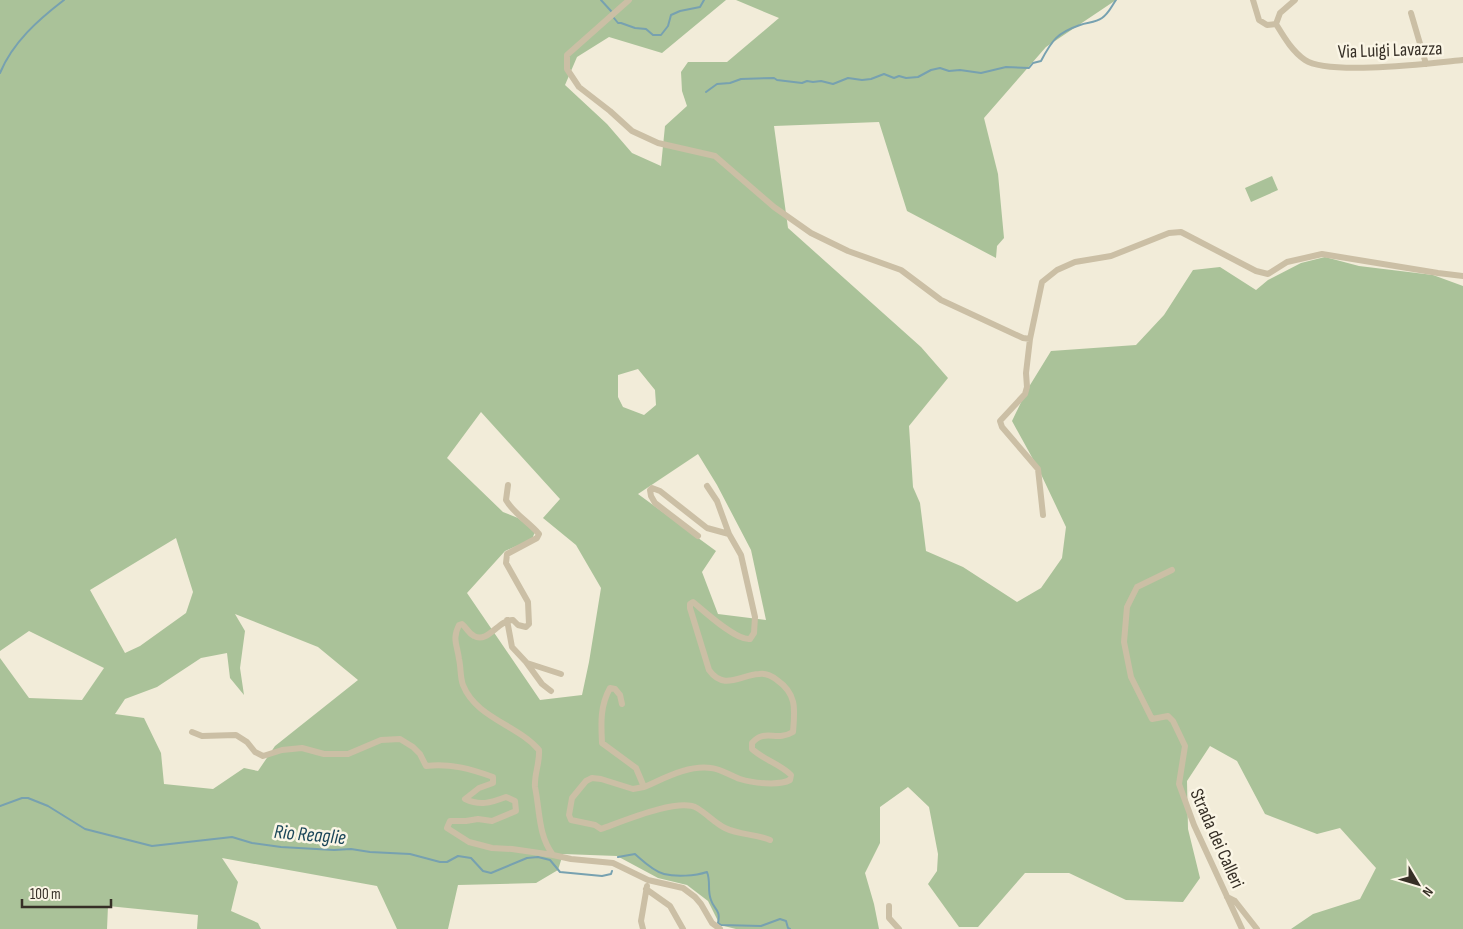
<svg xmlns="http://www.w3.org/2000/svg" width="1463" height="929" viewBox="0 0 1463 929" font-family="'Sofia Sans Condensed',sans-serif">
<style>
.green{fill:#aac299;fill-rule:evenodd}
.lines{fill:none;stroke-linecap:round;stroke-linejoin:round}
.stream{stroke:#77a1b0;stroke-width:2}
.minor{stroke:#cbbfa5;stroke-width:6}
.labels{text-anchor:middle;stroke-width:5;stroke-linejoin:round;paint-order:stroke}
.street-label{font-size:19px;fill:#362f26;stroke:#faf5e5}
.water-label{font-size:20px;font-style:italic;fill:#1b4659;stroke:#faf5e5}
</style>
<rect width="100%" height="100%" fill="#f2ecd9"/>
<path class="green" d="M0,0H726L662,53L609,37L577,57L565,85L607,124L632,153L661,166L665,126L687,106L682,91L681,72L688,62H727L779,18L736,0H1116L1046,47L984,118L998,174L1004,238L997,246L996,258L907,211L879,122L774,126L788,228L921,347L948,378L909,426L913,487L920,503L926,551L963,567L1017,602L1041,588L1062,558L1066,527L1039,470L1012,421L1027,390L1051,351L1136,345L1164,315L1193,270L1220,267L1256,290L1268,280L1301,263L1325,257L1359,266L1433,275L1463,286V929H1291L1313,914L1360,899L1376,868L1340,828L1317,834L1265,814L1237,761L1210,746L1187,781L1188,829L1200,878L1183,902L1126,900L1069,873H1025L978,927H959L928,884L937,871L938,854L929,807L908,787L880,807V843L865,873L874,904L879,929H736L720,925L708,901L687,885L658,878L617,856L563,854L558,870L536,883L458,885L448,929H397L377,886L222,858L238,882L231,911L258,923L261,929H197L198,915L108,906L107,929H0V658L29,698L82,700L104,668L29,631L0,651ZM638,369L655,390L656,405L644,415L623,407L618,397V375ZM481,412L560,499L543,518L576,545L601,588L589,662L582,695L540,700L467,593L505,551L532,539L535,532L518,518L503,512L447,458ZM698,454L717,485L751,550L766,620L718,614L702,572L716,551L638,494ZM176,538L193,592L186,613L140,646L125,653L90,590ZM235,614L318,647L358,680L275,746L258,771L244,768L213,789L164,784L161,753L144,718L115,714L125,699L157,687L201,658L227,653L230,678L244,695L240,668L245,631Z
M1272,176L1278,190L1251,202L1245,188Z"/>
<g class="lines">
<path class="stream" d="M601,0L611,11
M614,18L618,23H621L635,28L646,29L653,35H661L668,26L671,15L680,11L700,7L704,0
M0,73C13,42 38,20 64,0
M706,92L717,84L730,83L741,79L774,78L777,80L802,83L807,81L813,82L821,81L833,84L848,78L862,80L871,79L884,74L894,78L899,76L906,78L918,77L931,70L940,68L949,71L960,70L981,73L1006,67L1029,68L1033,63L1041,61C1052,40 1057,33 1080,25C1087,22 1095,23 1102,18C1109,13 1111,7 1116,0
M0,806L22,798H28L48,806L85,829L152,846L232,837L252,843L281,847L334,850L351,849L370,852L410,854L440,862H447L458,856L471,858L483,871L491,873L527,858L538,857L550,860L560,872L602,876L611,874L612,871
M618,857L635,854C643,861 653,871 664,874C676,877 695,876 707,872C711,882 707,890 711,900C714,910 721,909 718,923L721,925L761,926L780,919L786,921L788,928L790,929"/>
<path class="minor" d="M629,0L567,55V69L579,87L610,111L632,131L658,143L715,156L774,207L811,233L848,251L901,270L941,300L1023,338L1030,339L1042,282L1057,270L1075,262L1111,256L1169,233L1181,232L1256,271L1268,274L1287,262L1322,254L1438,273L1463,276
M1253,0L1259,20L1267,25L1276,24
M1295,0L1280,13L1276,24C1284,37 1292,51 1305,60C1329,76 1432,63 1463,60
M1411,13L1426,64
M1030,339L1026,373L1027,387L1025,394L1000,421L1002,427L1038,469L1043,515
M508,485L506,500C514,514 529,522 539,534L537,538L507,554L506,563L528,602L529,624L526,627L518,625L513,620C499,619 488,644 474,636C468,633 467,628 462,624L459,625C452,639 457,644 459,659C461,667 460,677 463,685C476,718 518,725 539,750C540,763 534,774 535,787C540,811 538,835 553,855
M707,486L717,501L729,534
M1172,570L1137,587L1127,607L1124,642L1131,677L1152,719L1168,716L1173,721L1185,746L1179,784L1194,825L1242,929
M507,620L512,647L526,662L542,684L551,691
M527,663L561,674
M622,704L620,695L615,689L610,688C600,706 601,723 602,743L636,768L644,787L633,789L601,779L592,778L586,781L572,798L569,815L571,820L595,825L601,829C621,822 679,797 697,808C707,814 715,823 725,828C739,835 756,834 770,840
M192,732L202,736L236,735L247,742L255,752L263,756L282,750L302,748L324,754H348L381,740L400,739L413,747L420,754L426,766C450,763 471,769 493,777V783L479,788L465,799C480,806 490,803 506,797L515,801L516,811L492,821L478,819L466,821H450L447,828L469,842L492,848L512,849L553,855L571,859L613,863L648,880L683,888L695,897L701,904L712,923L720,929
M644,787C665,778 688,765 711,768C721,769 731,776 740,779C752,783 779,786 790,780L791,775C780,764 764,760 752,749V743C765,728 776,742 793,732C795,709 797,694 777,680C772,676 765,673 759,674C740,675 724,691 709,670L690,608V604L693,602C704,611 736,641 750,639L754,633L755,617L741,555L729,534L707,528L660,491L652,488L650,490L651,496L655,503L698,536
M646,889L670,906L683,929
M1227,897L1235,901L1257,929
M889,906V918L899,929
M643,929L641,921L647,886"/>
</g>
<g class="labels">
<g class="street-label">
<text transform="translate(1390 49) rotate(-2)" y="7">Via Luigi Lavazza</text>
<text transform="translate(1218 838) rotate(66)" y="7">Strada dei Calleri</text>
</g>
<g class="water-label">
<text transform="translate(310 834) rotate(5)" y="7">Rio Reaglie</text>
</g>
</g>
<g transform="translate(1418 884) rotate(128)" stroke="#faf5e5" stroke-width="4" paint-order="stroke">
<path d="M0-4L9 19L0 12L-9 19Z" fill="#362f26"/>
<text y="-8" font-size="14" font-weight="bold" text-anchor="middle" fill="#362f26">N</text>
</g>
<path d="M22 899v8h89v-8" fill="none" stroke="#362f26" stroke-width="2.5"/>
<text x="30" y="899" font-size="15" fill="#362f26" stroke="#faf5e5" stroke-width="4" paint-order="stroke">100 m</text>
</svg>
